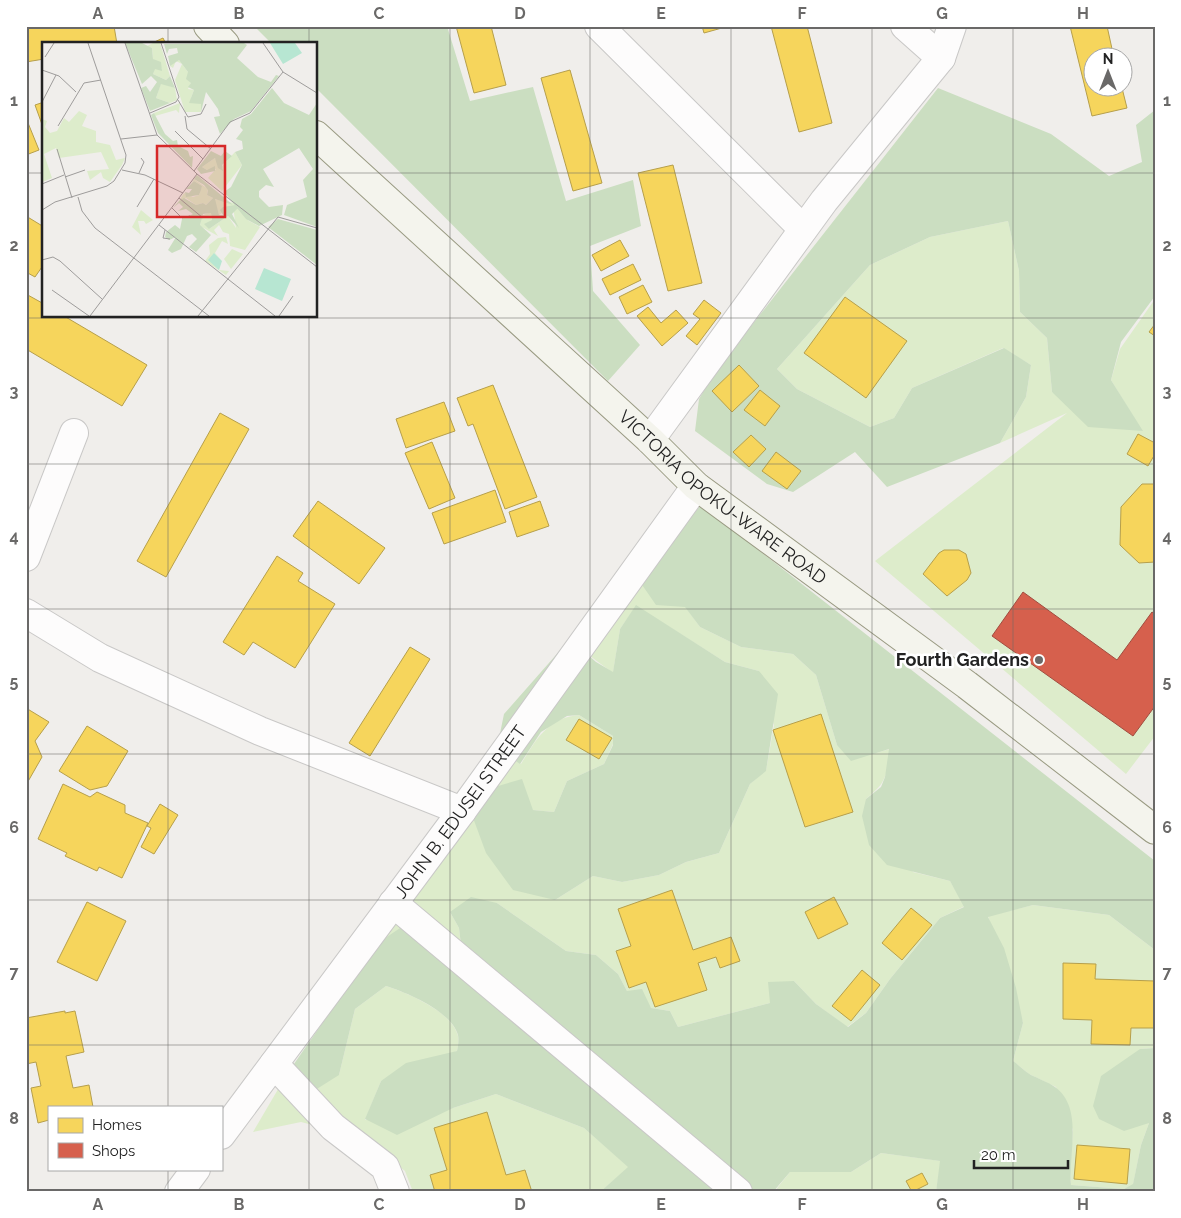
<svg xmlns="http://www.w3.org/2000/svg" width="1181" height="1218" viewBox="0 0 1181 1218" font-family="Raleway,sans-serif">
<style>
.grass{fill:#ddeccb}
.forest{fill:#cbdec1}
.homes{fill:#f6d55c;stroke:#b69f4b}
.shops{fill:#d6604d;stroke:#a04d40}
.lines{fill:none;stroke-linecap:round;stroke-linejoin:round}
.street-casing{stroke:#c9c8c7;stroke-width:30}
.secondary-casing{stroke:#999a82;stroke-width:30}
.street{stroke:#fdfcfc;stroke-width:28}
.secondary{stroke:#f4f4ed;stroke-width:28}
.grid{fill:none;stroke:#6a6968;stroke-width:1;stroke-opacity:0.55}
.poi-dot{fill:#6a6968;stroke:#fff;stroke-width:2}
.labels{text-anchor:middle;stroke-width:5;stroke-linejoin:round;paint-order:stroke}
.street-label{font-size:18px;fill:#222;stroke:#fff}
.poi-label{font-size:18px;font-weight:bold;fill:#222;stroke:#fff;text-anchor:end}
.inset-road{fill:none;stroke:#9e9c9b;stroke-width:1}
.view{fill:#d62828;fill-opacity:0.15;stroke:#d62828;stroke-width:2.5}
.inset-edge{fill:none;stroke:#222;stroke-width:2.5}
.neatline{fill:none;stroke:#6a6968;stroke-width:2}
.grid-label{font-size:16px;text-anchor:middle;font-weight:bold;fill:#6a6968}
</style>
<rect width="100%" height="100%" fill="#f0eeeb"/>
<path class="grass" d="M1008,221L1019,271L1020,312L1047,338L1052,392L1142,431L1111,380L1120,349L1155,299V736L1126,774L875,561L1067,413L1000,443L1026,397L1031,365L1003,348L912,388L894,418L870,427L797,389L777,369L870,265L930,237Z
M638,579L685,606L700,627L741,647L793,654L816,675L837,745L872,754L890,749C886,776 888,781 866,799L913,872L950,881L965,906L940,918L890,979L866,1013L847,1027L816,1004L794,981L770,1003L678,1027L670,1011L651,1008L627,991L618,974L596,955L566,951L497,903L450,912L459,928L461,946L378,943L472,815L555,900L593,876L622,882L659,875L686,862L719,853L750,784L766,770L774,725L759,671L725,662L636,606L620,629L613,673L586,653Z
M579,715L613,736V744L604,764L567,781L554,812L533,810L488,789L511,758L521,764C536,740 547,718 579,715Z
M1033,905L1109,915L1155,950V1048L1140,1049L1149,1123L1141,1145L1133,1185L1124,1189L1071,1185L1070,1169L1073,1130L1056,1087L1029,1074L1013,1061L1023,1023L988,916Z
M386,986C407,993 452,1011 458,1036C459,1040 458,1047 457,1051L381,1081L365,1120L453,1108L496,1094L584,1128L629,1167L600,1192H413L405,1171L363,1138L301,1122L253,1132L287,1074L339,1075L355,1009Z
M881,1153L941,1161L936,1192H774L790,1172H851Z"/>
<path class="forest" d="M254,26H447L470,101L533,87L566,201L633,180L641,226L590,246L593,291L640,345L608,381L316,88V44H272Z
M938,88L1051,134L1109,176L1142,162L1136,125L1155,110V296L1121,342L1111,380L1143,431L1088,427L1052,392L1047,338L1020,312L1019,271L1008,221L930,237L870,265L777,369L797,389L870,427L894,418L912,388L1004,348L1031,365L1026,397L1000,443L887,487L855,452L793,492L767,484L695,431L699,399L715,372Z
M701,505L1155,861V950L1109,915L1033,905L988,917L1004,948L1016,988L1023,1023L1013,1061C1019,1065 1024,1071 1031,1075C1039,1079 1048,1082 1055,1087C1084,1108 1068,1154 1071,1185L1124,1189L1133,1184L1141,1145L1149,1123L1124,1131L1099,1119L1093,1106L1101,1076L1140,1049L1155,1048V1192H936L940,1161L881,1153L851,1172H790L773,1192H600L628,1167L584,1128L496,1094L453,1108L397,1135L365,1119L381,1081L406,1063L457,1051C458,1047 459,1040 458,1035C451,1011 408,993 386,986L355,1009L339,1075L312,1092L287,1074L378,943L403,926L461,945L459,928L450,912L471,897L497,903L566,951L596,955L618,974L627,991L642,989L651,1008L670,1011L678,1027L770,1003L768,982L794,981L816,1004L848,1027L866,1013L890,979L940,918L964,907L950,881L887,865L869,845L862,816L866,799L881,787L885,777L889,749L851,761L837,745L816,675L793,654L741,647L700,627L685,607L656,605L638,579Z
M636,605L725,662L759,671L778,694L766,771L750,784L719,853L686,862L659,875L622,882L593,876L555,900L513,890L486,853L472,815L488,789L522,779L533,810L554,812L567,781L604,764L613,745V736L579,715L567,716L541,732L520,764L497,748L504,714L570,639L596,662L613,672L620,629Z"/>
<path class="homes" d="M26,26H114L117,44H44V59L26,62Z
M456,26H491L506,85L474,93Z
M702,26H729L704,33Z
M771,26H807L832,123L799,132Z
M1070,26H1107L1114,58H1094V88H1122L1127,108L1092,116Z
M163,38L166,44H150Z
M570,70L602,183L573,191L541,78Z
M44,102V130L35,105Z
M26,118L39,150L26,155Z
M673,165L702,283L668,291L638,173Z
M26,216L44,227V264L35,277L26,272Z
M620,240L629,256L601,271L592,255Z
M633,264L641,280L610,295L602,279Z
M643,285L652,302L627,314L619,297Z
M26,294L44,304V316H64L147,365L122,406L26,349Z
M845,297L907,341L866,398L804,353Z
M704,300L721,313L697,345L686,336L700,319L693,314Z
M648,307L661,323L676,310L688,323L662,346L637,316Z
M1155,324V336L1149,332Z
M739,365L759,386L732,412L712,391Z
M493,385L537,497L505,509L473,424L468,426L457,398Z
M760,390L780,406L765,426L744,410Z
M444,402L455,431L406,448L396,419Z
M220,413L249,429L166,577L137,561Z
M1138,434L1155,443V454L1148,466L1127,454Z
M751,435L766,449L749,467L733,452Z
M432,442L455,498L429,509L405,453Z
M776,452L801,471L787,489L762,471Z
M1142,484H1155V562L1139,563L1120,545L1121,507Z
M495,490L506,522L444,544L432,513Z
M318,501L385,548L359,584L293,536Z
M540,501L549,526L517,537L509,512Z
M944,550H959L966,554L971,573L967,580L947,596L923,574L939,553Z
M277,556L303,573L298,581L335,604L295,668L253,642L244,655L223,642Z
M410,647L430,659L370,756L349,743Z
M26,708L49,722L35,741L42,757L26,785Z
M821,714L853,812L805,827L773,730Z
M579,719L612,738L599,759L566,740Z
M87,726L128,751L107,786L90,790L59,771Z
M63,784L90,797L97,792L125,805V813L148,823L122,878L99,867L97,871L65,856L67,853L38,839Z
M160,804L178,815L154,854L141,847L151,828L147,826Z
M672,890L693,950L731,937L740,961L720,968L716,957L698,963L707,990L655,1007L646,982L629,988L616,951L631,946L618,909Z
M834,897L848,924L818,939L805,912Z
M87,902L126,921L97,981L57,962Z
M911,908L932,925L902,960L882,943Z
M1063,963L1096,964L1095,979L1155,981V1028H1131L1130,1045L1091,1044L1092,1020L1063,1019Z
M862,970L880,985L851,1021L832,1006Z
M65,1011V1013L75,1011L84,1052L66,1056L73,1088L89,1085L93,1107H49V1120L38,1123L31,1088L41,1086L36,1062L26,1064V1018Z
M487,1112L506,1175L525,1170L532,1192H435L430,1175L447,1170L434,1128Z
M1077,1145L1130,1149L1127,1184L1074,1179Z
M922,1173L928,1184L912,1192L906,1181Z"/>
<path class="shops" d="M1023,592L1117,660L1152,612L1155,614V706L1133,736L992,636Z"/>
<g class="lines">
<g class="street-casing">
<g id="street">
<path d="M599,26L803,229"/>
<path d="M905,26L941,58"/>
<path d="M650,440L824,201L941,58L952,26"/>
<path d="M26,557L74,433"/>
<path d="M26,613L100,658L260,731L462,811"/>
<path d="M393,903L738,1192"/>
<path d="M274,1064L333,1127L385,1167L395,1192"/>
<path id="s1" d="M221,1135L462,811L696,486"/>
<path d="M179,1192L196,1169"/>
</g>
</g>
<g class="secondary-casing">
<g id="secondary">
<path d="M208,26L225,44"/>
<path id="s2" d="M316,135L650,440L696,486L967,685L1155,830"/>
</g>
</g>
<use href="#street" class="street"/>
<use href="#secondary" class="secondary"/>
</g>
<path class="grid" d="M168,26V44M309,26V44M450,26V1192M590,26V1192M731,26V1192M872,26V1192M1013,26V1192M26,173H44M316,173H1155M168,316V1107M309,316V1192M26,318H1155M26,464H1155M26,609H1155M26,754H1155M26,900H1155M26,1045H1155M168,1169V1192"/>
<circle class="poi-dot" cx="1039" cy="660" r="5"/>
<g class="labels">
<g class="street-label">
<text dy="6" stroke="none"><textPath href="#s2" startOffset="545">VICTORIA OPOKU-WARE ROAD</textPath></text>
<text dy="6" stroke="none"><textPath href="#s1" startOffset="402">JOHN B. EDUSEI STREET</textPath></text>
</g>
<g class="poi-label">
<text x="1029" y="666">Fourth Gardens</text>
</g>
</g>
<g transform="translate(42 42)">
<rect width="275" height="275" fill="#f0eeeb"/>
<path d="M111,1H118L128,34L124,38L111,32L112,27H120L111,17L110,6L105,4ZM137,18L146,30L149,41L146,47L152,48L149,56L159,62V70H143L133,38L140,22L134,19L131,26L128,24L133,19ZM119,41L133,46L135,58L128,61L114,56ZM138,61L137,71L134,68L113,74L112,71ZM37,69L45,73L40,84L54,89V100L68,103L74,118L83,116L80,123L68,140L61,136L59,130L48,138L45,129L67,127L59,110L17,116L14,106L2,112L10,136L0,140V77L5,79L3,85L8,91L15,89L22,76L27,80ZM193,110L200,123L180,149L166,136L174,127L165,128L160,125L173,116L181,128L180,124ZM152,137L166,147L165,153L171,156L164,163L161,161L154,163L144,156L137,159L142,151L151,155L157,153L160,144L152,139L149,142ZM172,157L192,161L207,179L218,185L203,208L188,204L187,192L181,190L177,183L172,188L176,194L158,184L159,174L166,171H169L170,178L167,187L186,174L194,186L191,164L177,173ZM99,168L111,178L104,182L102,179H96L99,193L90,185ZM184,195L186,202L180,199L173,211L179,218L172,211L177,228L187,229L184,233L163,219L168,212L167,203L176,196ZM190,207L201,212L189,227L182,217Z" fill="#ddeccb"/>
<path d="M83,1H100L110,6L111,17L119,20L120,29L113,27L111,32L124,38L128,34L133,46L119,42L114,56L128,61L108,69L99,46L104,44L108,50L115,40L109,34L100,42ZM202,1L205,3L195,16L216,35L229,40L234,33L237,34L209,69L192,77L178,92L172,75L178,74L176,67L164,50L159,70V62L147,61L152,48L146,45L149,41L144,37L146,30L137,18L128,24L126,14L136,11L135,6L127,7L125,12L122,2ZM230,46L242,61L267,73L275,61V185L242,173L245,163L265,155L261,138L271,127L257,106L221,127L232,145L224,143L217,149V155L227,165L241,163L240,173L217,184L204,177L182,150L189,145L200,123L193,110L201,107L200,99L194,97L201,88L198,85L200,77L209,72ZM112,71L123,92L131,99L135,98L136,104L146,109L148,115L151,114L150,126L116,91L109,73ZM169,109L179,114L183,109L190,114L180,123L181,129L176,126L173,116L160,125L165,128L173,124V129L159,132L155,127ZM155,133L191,163L173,157L177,173H181L178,168L181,165L193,163L196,166L190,172L197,186L186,174L167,187L162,182L170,178L169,171L161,172L158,183L169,193L154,210L147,205L155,197L150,192L145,194L139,207L130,211L126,208L134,195L127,198L123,195L124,190L133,183L138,187L140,177L151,172L144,167L136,169L141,165L137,161L131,166L137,159L142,156L154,163L161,161L164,163L171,156L165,153L166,148L162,143L152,137ZM152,139L160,144L159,148L157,153L144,155L143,150L147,151L150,147H144ZM236,177L275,188V223L226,185Z" fill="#cbdec1"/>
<path d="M228,1H253L260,11L241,22ZM172,211L180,219L177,228L166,218ZM222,226L249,237L240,259L213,247Z" fill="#b7e6d2"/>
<path class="inset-road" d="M83,1L115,93L155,132L275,225M221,1L241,30L275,51M3,15L12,1M0,28L17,34L34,50M136,58L146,75L159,72L164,62M0,60L14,33M108,71L134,60L137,55L119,1M143,74L145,87L169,107M16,84L42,41L59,38M133,89L161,117M79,97L115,93M15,107L30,156M80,128L103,133L141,151M152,129L188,80L208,71L241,30M97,131L102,120L99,116M23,135L43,128M0,142L22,133M36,155L40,169L53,186L167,274M137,156L161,176M95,165L112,137M130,166L140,176L148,174M0,168L13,160L65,144L72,139L83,121L84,113L46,1M117,183L233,274M123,188L121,196L128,197M0,218L11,215L18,219L60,257M10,248L47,274M48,274L155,132M156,274L236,175L275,186M237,274L251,254"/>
<path class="view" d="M115,104H183V175H115Z"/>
<rect width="275" height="275" class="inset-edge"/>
</g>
<rect width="1181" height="1218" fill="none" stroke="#ffffff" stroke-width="55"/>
<rect x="48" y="1106" width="175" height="65" fill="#ffffff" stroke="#a7a7a7"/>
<rect x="58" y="1118" width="25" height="15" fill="#f6d55c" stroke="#a7a7a7"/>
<text x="92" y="1130" font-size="15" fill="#222222">Homes</text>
<rect x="58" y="1143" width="25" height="15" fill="#d6604d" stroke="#a7a7a7"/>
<text x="92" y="1156" font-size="15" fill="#222222">Shops</text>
<g transform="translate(1108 72)"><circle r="24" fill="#ffffff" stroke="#a7a7a7"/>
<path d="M0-4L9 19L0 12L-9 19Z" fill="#6a6968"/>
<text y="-8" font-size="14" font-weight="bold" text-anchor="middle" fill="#222222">N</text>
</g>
<path d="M974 1160v8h94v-8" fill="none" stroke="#222222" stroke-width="2.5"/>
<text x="981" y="1160" font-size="15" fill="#222222" stroke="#ffffff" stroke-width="4" paint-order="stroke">20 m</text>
<rect x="28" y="28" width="1126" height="1162" class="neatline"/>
<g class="grid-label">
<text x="98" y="19">A</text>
<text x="239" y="19">B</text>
<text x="379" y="19">C</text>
<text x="520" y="19">D</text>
<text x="661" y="19">E</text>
<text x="802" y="19">F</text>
<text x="942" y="19">G</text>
<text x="1083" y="19">H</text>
<text x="14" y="106">1</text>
<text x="1167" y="106">1</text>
<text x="14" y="251">2</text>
<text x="1167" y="251">2</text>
<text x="14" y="397">3</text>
<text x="1167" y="397">3</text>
<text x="14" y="542">4</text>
<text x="1167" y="542">4</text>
<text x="14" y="687">5</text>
<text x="1167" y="687">5</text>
<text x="14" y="833">6</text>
<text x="1167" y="833">6</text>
<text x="14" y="978">7</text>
<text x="1167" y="978">7</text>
<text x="14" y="1124">8</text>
<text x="1167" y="1124">8</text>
<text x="98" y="1210">A</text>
<text x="239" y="1210">B</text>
<text x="379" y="1210">C</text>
<text x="520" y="1210">D</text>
<text x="661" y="1210">E</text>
<text x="802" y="1210">F</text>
<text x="942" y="1210">G</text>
<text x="1083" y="1210">H</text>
</g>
</svg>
